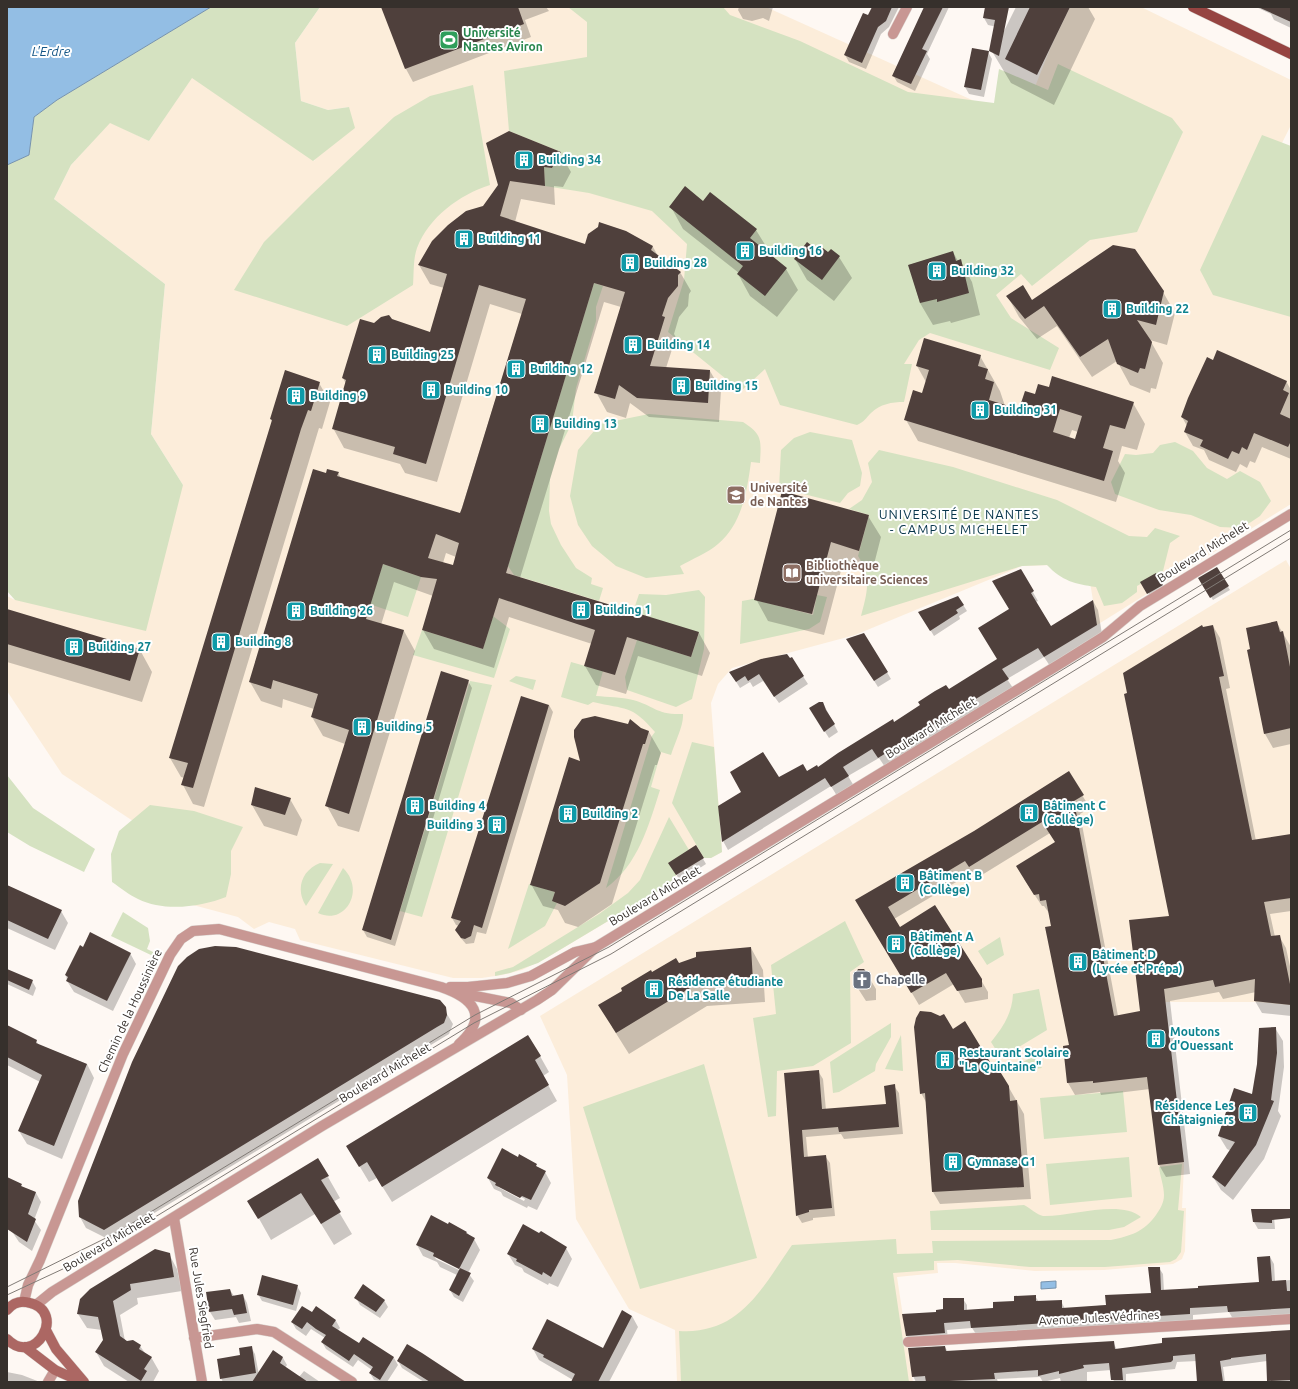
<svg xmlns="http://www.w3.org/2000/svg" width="1298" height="1389" viewBox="0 0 1298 1389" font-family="Ubuntu,sans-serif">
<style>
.education{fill:#fcedda}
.green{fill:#d5e2c1}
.water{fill:#93bee4;stroke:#7793ad}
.shadow{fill:#0003;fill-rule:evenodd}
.building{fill:#4f403c;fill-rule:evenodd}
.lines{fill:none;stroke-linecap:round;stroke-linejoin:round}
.minor-casing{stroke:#dad4cf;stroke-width:11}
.tertiary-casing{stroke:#dad4cf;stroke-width:11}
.secondary-casing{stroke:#dad4cf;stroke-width:11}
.primary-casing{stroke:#dad4cf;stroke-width:11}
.minor{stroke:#c89793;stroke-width:10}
.tertiary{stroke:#c89793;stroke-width:10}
.secondary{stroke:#ac6763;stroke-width:10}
.primary{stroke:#964441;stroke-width:10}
.tram{stroke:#817b76;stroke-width:1}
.labels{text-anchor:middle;stroke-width:4;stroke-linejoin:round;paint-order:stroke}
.leisure-label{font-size:12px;font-weight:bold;fill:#27864d;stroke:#fff;text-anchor:start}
.culture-label{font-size:12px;font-weight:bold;fill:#0d838f;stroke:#fff;text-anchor:start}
.education-label{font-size:12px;font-weight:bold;fill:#785e54;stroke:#fff;text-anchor:start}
.street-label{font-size:12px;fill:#36302c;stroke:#fff}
.worship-label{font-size:12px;font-weight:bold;fill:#5b616d;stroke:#fff;text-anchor:start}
.water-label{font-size:13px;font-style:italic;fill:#135585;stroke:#fff}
.neighbourhood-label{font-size:13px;letter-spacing:1px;fill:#08364b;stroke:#fff}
</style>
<rect width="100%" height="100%" fill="#fef8f3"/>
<path class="education" d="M320,7H766L1021,122L1050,49L1070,7H1141L1291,80V125L1282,143L1291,148V504L1097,625L1087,564L1022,566L855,635L732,668L718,684L711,703L722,852L711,858H704L676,875L670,884L548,957L522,970L502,975L482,978H453L300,940L295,929L269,922L254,929L238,917L193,905L142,885L136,823L62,774L7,691V596L15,600L183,485L151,434L165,284L54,199L71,165L110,122L149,141L192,77L314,161L349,107L328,110L301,101L295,43Z
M1286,560L1291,569V1005L1257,1002H1165L1184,1166L1182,1208H1186L1185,1251L1182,1259L1173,1264L1104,1270L1035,1271L955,1263H937L938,1273L897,1277L913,1382H677L675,1330L629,1309L576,1219L567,1075L540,1016Z"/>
<path class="green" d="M211,7H320L295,43L301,101L328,110L349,107L355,128L313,161L192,78L149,141L110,123L71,165L54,199L165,284L151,434L183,485L146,631L15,600L7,591V165L29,155L34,117L57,100Z
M568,7H723L730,15L800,41L908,92L994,103L999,69L1048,90L1058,64L1172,118L1183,132L1137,232L1090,240L1032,286L1021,274L996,295L1011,318L1059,348L1050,370L930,333L919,340L904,364H912L904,402C892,402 880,404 871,413C866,418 864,422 857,425L780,405L765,369L741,391L668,332L684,280L687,244L652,211L589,193L545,186L544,167L552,168L561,152L509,131L504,71L587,57V22Z
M473,85L490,185C459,195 429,217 417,248C413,259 414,274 413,285L347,326L234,290L264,242L311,195L394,117L430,96Z
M1262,135L1291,146V317L1213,295L1200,270Z
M594,283L603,286L596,307V321L576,388L572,423L559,449L550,479L549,511L551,524L561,545L576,568L592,578L591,584L603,588L599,601L514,575L508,566Z
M649,414L743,422C763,435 761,440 760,463L751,462C747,491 742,524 718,544C708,553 692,559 680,566L684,574L646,578L616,566L592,546L578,525L570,496L578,450L600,424Z
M810,432L852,440L862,473L860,486L848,493L840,503L779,488L781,450L794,438Z
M1175,442L1193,451L1207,468L1227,479L1240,471L1260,482L1271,501L1260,516L1242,528L1220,527L1191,515L1159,510L1115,494L1111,482L1125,454L1136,455L1153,453L1160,445Z
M879,450L953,467L1057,500L1129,536L1147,537L1155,528L1180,536L1170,543L1163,571L1137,586V592L1122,603L1104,606L1096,587C1075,584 1062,581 1047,565L1022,566L861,616C867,593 872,578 858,556L869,515L849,509L862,500L872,482L868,463Z
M383,564L421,577L408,617L369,604Z
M699,590L705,597L704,649L692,699L676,707L627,690L625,677L637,640L691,657L699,633L633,612L639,594L666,595Z
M817,595L827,597L820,622L809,629L740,644L742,601L753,599L813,615Z
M493,616L510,629L494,678L413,655L422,630L483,649Z
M571,662L603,671L596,696C608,697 621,697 633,700C655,706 656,715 683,714C684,725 675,742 671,755L661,752L651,787L660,790C649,825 638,865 606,888L652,736L655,732C631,704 626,710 593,702L588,705L561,697Z
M516,676L536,680L533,690L509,681Z
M470,681L492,685L422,917L400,911Z
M692,742L714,747L722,852L711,858H704L672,803Z
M7,775L33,808L95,849L84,872L30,846L7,832Z
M150,805L194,811L243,827L231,851V874L226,897C201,907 164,912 138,899C129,895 121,888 112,882L111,854L119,831Z
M669,817L689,850L669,863L676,875L670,884L538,963L510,973L495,976V972L513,967L599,914L628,893L640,880Z
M320,863L333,864L306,906C295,889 302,870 320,863Z
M343,868C366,890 345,926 318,913Z
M529,884L555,892L552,901L557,903L545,926L508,949Z
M123,912L148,928L150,941L147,949L155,953L153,956L111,936Z
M845,921L864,962L850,972L851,1043L813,1066L777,1071L776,1116L768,1117L753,1018L776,1014L771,965Z
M1000,937L1004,955L987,965L978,951Z
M1039,989L1047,1030L1001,1058L991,1042C1003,1027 1012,1014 1013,994Z
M891,1023V1037L876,1064L875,1071L839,1092L833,1093L830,1062Z
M901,1035L903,1071L885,1069Z
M1034,1056L1042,1068L1013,1072L1012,1068Z
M704,1064L757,1258L640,1289L583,1107Z
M1123,1091L1127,1132L1044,1139L1040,1098Z
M1129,1157L1132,1197L1050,1205L1046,1164Z
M1182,1164L1178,1210L1184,1211L1181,1252L1176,1259L1170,1262L1105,1267H1030L958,1260L934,1261V1270L893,1273L909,1382H681L679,1331C740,1335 762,1288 792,1245L896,1239L897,1254L933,1253L932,1241L1111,1240C1130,1236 1144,1232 1156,1215C1160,1209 1164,1203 1164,1195C1164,1186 1160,1176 1159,1167Z
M1024,1205C1030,1208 1037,1215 1043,1216C1070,1217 1120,1199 1141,1217L1124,1227L1109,1230H931L930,1211Z"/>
<path class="water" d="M7,7H211L57,100L34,117L29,155L7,165Z
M1056,1281V1288L1041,1289V1282Z"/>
<path class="shadow" d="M390,7H546L549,11L525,20L531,37L413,82L406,69Z
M739,7H773L769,21L763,18L752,21L743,19L738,10Z
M873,7H899L889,27L881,34L866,69L849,62L845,55Z
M925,7H949L927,54L930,59L915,91L897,82L893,75Z
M986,7H1006L1002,28L988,25L984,18Z
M1016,7H1088L1095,19L1054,105L1011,83L993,53Z
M1256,7H1291V28L1274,20L1271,14Z
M988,52L992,59L984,97L969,94L965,87Z
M560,153L571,172L563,187L554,186L555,205L521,199L515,222L586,246L626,232L653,247L658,256L680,272L691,291L689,294L688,306L679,317L674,334L676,337L666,368L710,371L721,390L719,422L649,417L630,403L626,418L607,412L596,392L621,307L604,302L520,578L699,633L710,653L702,676L638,656L626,694L596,685L585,666L592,644L509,617L494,668L434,649L423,630L433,596L394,582L381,625L404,631L415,651L359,832L338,826L327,806L345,744L323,736L312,717L314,709L283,699L282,708L261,701L250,682L338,473L341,478L460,514L522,314L490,304L437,482L405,473L400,464L344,448L333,428L346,384L343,378L375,324L392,320L431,333L444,288L430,284L419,265L484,207L499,185ZM446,553L456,557L453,566L443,563Z
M710,193L756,230L769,251L767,254L786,269L798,290L777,317L750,296L738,274L739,273L683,229L671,207L703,203Z
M817,250L828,254L831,250L839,257L852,278L834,301L807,280L795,259Z
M953,252L958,261L960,260L972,282L980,315L951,323L950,321L933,325L920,303L909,265Z
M1163,292L1175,313L1167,345L1150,340L1163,363L1156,389L1151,388L1150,393L1130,385L1117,361L1092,377L1057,326L1037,339L1019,317L1008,297L1032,301Z
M980,356L1000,391L1005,406L1020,410L1036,395L1049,388L1133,403L1145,424L1137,450L1122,446L1118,461L1125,473L1116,502L918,441L906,420L923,394L926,382L917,366ZM1072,430L1078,432L1075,440L1069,438Z
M1286,381L1291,390V459L1262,447L1255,463L1250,461L1247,468L1240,464L1236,472L1209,460L1204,450L1193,446L1185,432L1187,426L1182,417Z
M319,383L330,402L322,429L319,428L204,807L193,804L183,785L185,778L181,777L170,758L272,422L271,419Z
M782,492L868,516L881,537L872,572L843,563L824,635L768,621L756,599Z
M1216,568L1230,590L1213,600L1199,579Z
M1020,570L1038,601L1036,602L1051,627L1093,601L1098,610L1102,634L1050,666L1044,657L1007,679L1013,688L885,767L879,758L848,776L854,786L837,796L831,786L728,850L723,841L779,778L818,769L998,660Z
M1155,574L1164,588L1150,596L1142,582Z
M958,597L967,611L959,616L960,619L934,636L920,613Z
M7,610L140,650L152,672L142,702L7,662Z
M1277,623L1291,647V744L1273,748L1265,734L1251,650Z
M1213,626L1220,638L1230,688L1226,689L1256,841L1291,837V911L1270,914L1275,937L1279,936L1286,948L1291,971V1016L1262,1013L1255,1001L1256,992L1223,999L1219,992L1170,1001L1190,1174L1166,1177L1159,1165L1150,1089L1101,1095L1100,1092L1075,1095L1068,1083L1064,1046H1070L1049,913L1044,906H1042L1024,879L1056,843L1050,833L977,878L973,872L894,919L900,928L981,980L988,992V999L965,1003L954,984L919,1005L864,912L974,832L1068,772L1090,808L1080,814L1118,1016L1141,1012L1171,917L1128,693L1203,628Z
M864,634L891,679L878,687L852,646Z
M791,658L808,684L779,703L763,681L753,687L750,682L740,688L730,672Z
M468,681L472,688L395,946L367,937L363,930Z
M823,703L838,732L829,738L810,708Z
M549,705L553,712L486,934L477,932L474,943L466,944L460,937L459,926L456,925L452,918Z
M640,729L649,732L661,753L657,765H655L612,904L578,927L565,923L558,910L543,906L531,884L582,762Z
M290,799L302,820L297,836L264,826L252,805Z
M696,847L706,864L680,881L670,863Z
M7,884L8,886L61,911L68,923L55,950L7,928Z
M83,948L130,953L136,964L113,1011L74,992L67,981L66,975Z
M751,948L763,970L765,1002L707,1006L629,1054L612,1027L624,991L652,974L678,964Z
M7,970L32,981L36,988L33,996L7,984Z
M867,974L876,989V1000L866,1001L857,987Z
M439,1001L453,1024L449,1034L110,1240L86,1228L80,1217Z
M940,1017L1008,1086L1024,1114L1031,1199L940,1204L933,1192L926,1102L921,1093Z
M7,1026L36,1041L39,1045L87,1064L94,1078L62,1159L27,1144L19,1131L40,1082L7,1065Z
M1275,1028L1283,1041L1284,1067L1278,1111L1281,1116L1264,1159L1233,1200L1221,1190L1213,1177L1231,1151L1227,1149L1219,1136L1252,1095Z
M540,1056L549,1072L543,1076L557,1101L392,1202L377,1178L369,1182L357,1162Z
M818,1071L823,1079L826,1110L887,1105L894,1086L899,1093L903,1134L844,1139L841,1134L806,1137L808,1158L825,1156L830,1163L835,1216L813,1218V1220L802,1223L797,1215L785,1074Z
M520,1156L545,1172L551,1183L537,1210L528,1206L527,1208L503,1196L501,1192L494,1189L488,1178ZM498,1185L525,1199L524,1201L498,1187Z
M328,1177L340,1198L333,1202L352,1234L334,1245L315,1214L271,1240L249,1201Z
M7,1178L21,1185L23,1188L36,1193L41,1202L34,1220L41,1230L32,1251L19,1242L7,1224Z
M1274,1217L1275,1229H1258L1254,1222Z
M466,1232L474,1239L480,1250L468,1273L474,1281L463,1302L454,1297L450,1290L457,1275L440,1267L437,1262L423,1256L417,1245ZM434,1256L464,1271L463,1272L436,1259Z
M541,1232L566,1248L572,1259L558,1287L549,1283L548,1285L524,1272L522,1268L515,1265L508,1254Z
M169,1254L177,1269L182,1291L137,1298L138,1304L120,1315L125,1341H133L140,1346L145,1353L151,1357L159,1371L153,1382H129L104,1366L96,1352L104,1340L102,1330L87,1328L78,1314Z
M1270,1257L1274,1264L1275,1281L1291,1280V1315L1233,1319L1229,1312L1193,1315V1321L976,1334L972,1328L947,1330L948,1340L911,1343L907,1336L937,1313L963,1299L967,1305V1311L994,1309L1035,1296L1039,1302L1061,1301L1065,1309L1107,1305L1152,1294L1159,1268L1163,1274L1164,1291L1260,1283Z
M297,1286L301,1293L296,1311L262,1301L258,1294Z
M230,1290L234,1296L243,1295L247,1303L251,1321L239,1323L236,1317L215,1320L210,1312Z
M356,1298L384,1300L388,1307L380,1318L360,1305Z
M316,1308L336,1321L340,1328L338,1330L359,1345L364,1339L394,1358L398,1365L387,1382L374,1380L370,1373L372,1370L358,1360L353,1367L326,1349L322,1342L325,1338L311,1329L306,1336L296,1329L292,1322L312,1314Z
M632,1316L638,1327L609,1382H572L573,1380L539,1360L533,1349H604Z
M1291,1331V1382H1268L1267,1361L1223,1367L1225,1382H1198L1197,1361L1177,1362L1175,1369L1126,1374V1382H1114L1111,1370L1087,1372V1382H1061L1060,1378L1043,1382L1040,1377L997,1379L998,1382H916L913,1376L945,1347L948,1352L1113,1342L1117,1350Z
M251,1347L255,1354L260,1380L245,1382H223L221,1378Z
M273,1351L283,1358L287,1365L285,1368L299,1377L304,1371L320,1382H267Z
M398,1361L463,1382H424L402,1368Z
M7,1372L22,1375L40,1382H7Z"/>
<path class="building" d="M381,7H518L524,24L405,69Z
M872,7H892L886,21L878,27L862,63L844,55L863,13L868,15Z
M924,7H943L922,49L927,51L911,84L892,76Z
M985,7H1009L999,56L989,51L995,20L983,18Z
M1030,7H1070L1037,75L1005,59Z
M1258,7H1291V22Z
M972,48L989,51L981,90L964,87Z
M509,131L561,152L552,168L544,167L545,186L510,181L500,216L585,244L588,234L598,227L599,222L626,231L653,246L651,250L681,272L678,275V286L668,298L662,316L665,317L650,366L710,370L708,403L637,398L619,385L615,399L594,393L625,292L594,283L506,573L699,632L691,657L627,637L615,675L584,666L595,630L499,598L483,649L422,630L437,579L421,577L383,564L366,619L404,630L349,814L325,806L349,730L311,717L318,694L273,680L271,689L249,682L313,469L326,473L327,469L339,472L337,476L460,513L462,508L526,299L479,285L426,464L393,454L395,447L332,429L346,380L342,378L360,319L374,323L381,317L389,315L392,319L430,332L447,274L418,265L432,241L448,225L466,211L483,206L498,185L486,143ZM436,534L459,543L453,565L428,558Z
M685,186L703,201L710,192L757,229L750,238L787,268L765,296L737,274L743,266L669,207Z
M807,242L816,249L819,245L828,252L831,249L840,256L822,280L794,259Z
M1113,245L1135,249L1164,291L1156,325L1137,320L1152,342L1145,369L1140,368L1138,373L1117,364L1108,339L1080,357L1044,306L1025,319L1006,296L1023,285L1032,300Z
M953,251L956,261L961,259L969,293L937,302V299L920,303L908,265Z
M924,338L981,355L978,366L988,369L985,379L994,382L989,400L1019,409L1025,391L1035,394L1038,384L1049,387L1052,376L1134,402L1125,429L1110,425L1103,448L1113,451L1104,481L904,420L913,390L922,393L929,370L916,366ZM1060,409L1082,416L1075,439L1053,432Z
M1217,350L1287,381L1283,390L1289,393L1280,414L1291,419V441L1288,447L1254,433L1247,450L1242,447L1239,454L1232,451L1228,459L1200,446L1203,440L1184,432L1188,421L1181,417L1188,398L1207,357L1213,360Z
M285,370L320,382L311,411L308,410L301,429L193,788L181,785L188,763L169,758L272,420L270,419Z
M782,491L869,515L859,551L831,542L812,614L754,600Z
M1217,567L1229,586L1210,598L1198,578Z
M1021,569L1034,591L1031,593L1051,626L1093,600L1097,625L1044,657L1038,648L1002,669L1009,679L949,715L878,758L872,749L843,767L849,776L831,787L825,778L722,842L718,806L741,792L730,772L763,752L779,777L803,764L807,771L817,765L818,767L838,753L893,719L894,722L920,705L918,702L935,691L946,685L949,689L997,659L978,628L1009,609L992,581Z
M1156,573L1163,585L1147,594L1140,582Z
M958,596L964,605L956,610L958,613L930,631L918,612Z
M7,609L140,649L130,681L7,644Z
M1277,621L1280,632L1283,631L1291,672V728L1264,734L1247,650L1250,649L1246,628Z
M1202,625L1203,627L1213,625L1224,676L1219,677L1252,840L1291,834V898L1264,902L1271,936L1280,935L1291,989V1005L1254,1001L1255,979L1215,987L1213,980L1164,989L1184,1162L1158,1165L1147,1077L1093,1083V1081L1067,1083L1063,1046L1069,1045L1045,927L1051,926L1046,900L1040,901L1039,894L1034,895L1016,866L1055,842L1042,822L969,867L965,861L888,907L900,927L935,905L982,979V987L957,991L946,973L911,993L855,900L974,831L1069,771L1084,795L1074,801L1114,1016L1140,1011L1129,920L1169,916L1124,694L1127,693L1123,673Z
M864,633L888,672L874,681L846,639Z
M787,654L790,658L792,657L804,676L774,697L759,674L748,681L745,676L736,682L729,672L761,659Z
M441,671L469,680L391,940L362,930Z
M521,696L549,705L482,928L474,925L471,936L465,939L461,938L455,930L461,921L451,918Z
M819,702H823L826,710L835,724L824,732L809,708Z
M595,716L628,724L630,719L641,728L649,731L645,744H643L600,883L565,906L552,901L555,892L530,885L569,757L580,761L574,737V730L582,719Z
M255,787L291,798L285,815L251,805Z
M696,845L704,858L676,875L668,863Z
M7,885L62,910L48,939L7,920Z
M90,932L131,953L107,1001L66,981L68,977L65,975L80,945L83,947Z
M215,946L236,947L440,1000L446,1007L447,1015L444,1023L437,1027L104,1230L79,1217L78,1201L132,1062L178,966L187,957L199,949Z
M751,947L753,981L695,985L616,1033L598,1005L622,991L621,988L651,970L652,972L676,958L679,963L696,957V952Z
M7,969L33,980L29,990L7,980Z
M858,969H864L868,974V986L856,987L855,975Z
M920,1011L931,1012L940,1016L944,1014L953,1029L965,1021L993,1067L996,1065L1009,1086L1010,1101L1017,1100L1024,1187L932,1192L925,1093L920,1094L914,1027L916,1018Z
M7,1025L37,1040L36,1043L87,1064L54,1146L18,1131L42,1075L7,1057Z
M1276,1027L1277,1053L1271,1100L1274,1101L1256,1145L1225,1187L1212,1177L1235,1142L1218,1136L1234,1088L1252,1094L1257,1064L1259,1028Z
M528,1035L541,1056L535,1060L549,1085L382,1187L367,1162L359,1167L346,1146Z
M819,1070L822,1109L886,1104L884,1086L895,1084L899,1127L839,1132L838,1127L802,1130L804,1157L826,1155L832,1208L809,1210V1212L796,1216L784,1073Z
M502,1148L518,1157L519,1154L537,1164L536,1166L546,1171L531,1200L522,1196L520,1198L495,1185L496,1183L487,1178Z
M318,1158L329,1176L321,1180L341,1212L321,1224L301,1193L258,1219L247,1201Z
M7,1177L22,1184L21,1186L36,1192L28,1214L36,1219L27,1242L7,1229Z
M1251,1209H1291V1218L1272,1220V1223L1253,1222Z
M431,1215L448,1224L449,1222L467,1232L466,1233L475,1238L459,1269L433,1256L434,1253L416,1245Z
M523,1224L539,1233L541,1231L567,1247L551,1277L543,1272L542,1275L516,1261L517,1259L507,1254Z
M155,1249L170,1253L174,1277L130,1284L131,1290L113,1301L120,1336L127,1341L133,1340L141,1345L139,1349L152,1357L144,1369L147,1371L141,1381L95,1352L103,1340L98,1317L77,1314L80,1299L90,1289Z
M1270,1256L1272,1281L1286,1280L1287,1291H1291V1308L1228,1312L1227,1306L1190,1308V1314L971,1328L970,1321L944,1323L945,1333L906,1336L902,1314L936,1312V1310L943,1309V1298H964V1310L993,1308V1302L1014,1301V1296L1036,1295V1301L1062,1300V1308L1106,1305L1105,1295L1151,1293L1148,1267H1160L1161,1290L1198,1288V1286L1259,1282L1257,1257Z
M460,1268L471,1273L459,1296L449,1290Z
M262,1275L298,1285L293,1305L257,1295Z
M363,1284L385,1300L376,1312L354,1298Z
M230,1289L232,1296L243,1294L247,1313L234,1315L232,1309L209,1312L206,1292Z
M302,1306L312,1312L316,1306L336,1320L332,1326L359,1343L363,1337L394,1357L380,1380L369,1373L373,1367L354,1354L349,1361L321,1342L326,1335L316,1329L307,1322L302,1329L291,1322Z
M622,1310L632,1316L598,1382H571L575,1374L543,1357L544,1355L532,1349L547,1319L603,1348Z
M1291,1330V1380L1267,1381L1266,1354L1231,1358V1359L1220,1361L1223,1382H1197L1195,1354L1173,1356V1360L1171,1362L1122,1368L1123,1380H1111L1109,1363L1083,1365L1084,1368L1059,1374V1371L1038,1376V1370L994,1373L995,1379L926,1382L925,1376L912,1377L908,1348L945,1346L946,1351L1114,1341L1115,1349L1162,1343V1338Z
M407,1344L422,1353L466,1382H430L397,1361Z
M252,1346L256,1373L220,1379L217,1359L240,1355L239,1348Z
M273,1350L283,1357L280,1363L308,1382H252Z"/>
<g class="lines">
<g class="minor-casing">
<path id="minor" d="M893,34L907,7
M450,987H468L507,983L531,976L575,952L596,947
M460,993L511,1003L521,1010
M174,1218L202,1382
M24,1302L28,1285L40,1260L123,1054L170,955L181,939L193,931L219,929L441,987C473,998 490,1016 459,1044
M194,1338L257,1329L274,1332L352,1382
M908,1342L1291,1319
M48,1382L55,1370"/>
</g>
<g class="tertiary-casing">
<path id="tertiary" d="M36,1305L52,1292L322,1126L537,1000L552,990L596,947L1063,662L1103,637L1140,606L1291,514"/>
</g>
<g class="secondary-casing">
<path id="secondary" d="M7,1310C13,1303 21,1300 30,1303C67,1312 35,1368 7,1339
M46,1330L56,1349L84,1382
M25,1347L55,1370L82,1382"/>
</g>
<g class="primary-casing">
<path id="primary" d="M1193,7L1291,54"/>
</g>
<use href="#minor" class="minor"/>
<use href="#tertiary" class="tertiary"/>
<use href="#secondary" class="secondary"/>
<use href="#primary" class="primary"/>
<path class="tram" d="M7,1287L116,1233L475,1015L609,947L1291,530
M7,1295L80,1261L119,1239L474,1023L611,954L1291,538"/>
</g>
<defs>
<g id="stadium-square" transform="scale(1)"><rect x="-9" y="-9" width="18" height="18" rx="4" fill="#2e9e5b" stroke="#fff"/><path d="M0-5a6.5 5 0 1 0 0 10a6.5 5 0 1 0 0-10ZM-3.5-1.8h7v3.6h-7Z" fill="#fff"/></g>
<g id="building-square" transform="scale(1)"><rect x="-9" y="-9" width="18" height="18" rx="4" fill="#0f9aa8" stroke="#fff"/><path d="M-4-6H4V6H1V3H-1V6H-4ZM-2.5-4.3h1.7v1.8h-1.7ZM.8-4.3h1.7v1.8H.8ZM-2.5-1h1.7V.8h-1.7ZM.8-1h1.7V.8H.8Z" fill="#fff"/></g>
<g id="university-square" transform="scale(1)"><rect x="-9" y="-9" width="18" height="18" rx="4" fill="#8d6e63" stroke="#fff"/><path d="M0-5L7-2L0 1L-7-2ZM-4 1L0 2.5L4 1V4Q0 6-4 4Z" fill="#fff"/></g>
<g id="library-square" transform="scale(1)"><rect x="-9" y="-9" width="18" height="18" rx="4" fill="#8d6e63" stroke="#fff"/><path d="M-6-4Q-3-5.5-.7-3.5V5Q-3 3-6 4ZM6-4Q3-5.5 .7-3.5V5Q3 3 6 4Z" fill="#fff"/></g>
<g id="church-square" transform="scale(1)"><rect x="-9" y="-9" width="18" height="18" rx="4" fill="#6b7280" stroke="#fff"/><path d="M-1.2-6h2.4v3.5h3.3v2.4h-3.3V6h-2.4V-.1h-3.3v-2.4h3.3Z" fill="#fff"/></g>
</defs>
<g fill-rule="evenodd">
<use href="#stadium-square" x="449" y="40"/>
<use href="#building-square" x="524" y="160"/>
<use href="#building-square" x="464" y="239"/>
<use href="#building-square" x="745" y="251"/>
<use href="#building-square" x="630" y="263"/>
<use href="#building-square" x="937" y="271"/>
<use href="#building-square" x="1112" y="309"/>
<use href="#building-square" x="633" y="345"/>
<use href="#building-square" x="377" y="355"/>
<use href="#building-square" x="516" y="369"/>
<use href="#building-square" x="681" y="386"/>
<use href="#building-square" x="431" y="390"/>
<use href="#building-square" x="296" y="396"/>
<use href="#building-square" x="980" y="410"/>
<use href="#building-square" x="540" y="424"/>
<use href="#university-square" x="736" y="495"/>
<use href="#library-square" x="792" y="573"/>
<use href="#building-square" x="581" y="610"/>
<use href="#building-square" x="296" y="611"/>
<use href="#building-square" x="221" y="642"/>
<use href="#building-square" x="74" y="647"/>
<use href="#building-square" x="362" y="727"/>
<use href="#building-square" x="415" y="806"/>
<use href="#building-square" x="1029" y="813"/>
<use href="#building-square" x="568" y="814"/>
<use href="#building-square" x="497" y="825"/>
<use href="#building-square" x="905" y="883"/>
<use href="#building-square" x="896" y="944"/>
<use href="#building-square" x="1078" y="962"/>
<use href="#church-square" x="862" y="980"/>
<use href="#building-square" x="654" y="989"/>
<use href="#building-square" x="1156" y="1039"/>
<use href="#building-square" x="945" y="1060"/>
<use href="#building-square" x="1248" y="1113"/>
<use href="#building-square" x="953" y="1162"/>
</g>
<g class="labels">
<g class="leisure-label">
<text x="463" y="37">Université<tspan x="463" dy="14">Nantes Aviron</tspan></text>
</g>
<g class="culture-label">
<text x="538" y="164">Building 34</text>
<text x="478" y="243">Building 11</text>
<text x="759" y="255">Building 16</text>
<text x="644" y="267">Building 28</text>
<text x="951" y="275">Building 32</text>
<text x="1126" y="313">Building 22</text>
<text x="647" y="349">Building 14</text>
<text x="391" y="359">Building 25</text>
<text x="530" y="373">Building 12</text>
<text x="695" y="390">Building 15</text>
<text x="445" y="394">Building 10</text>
<text x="310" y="400">Building 9</text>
<text x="994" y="414">Building 31</text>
<text x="554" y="428">Building 13</text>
<text x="595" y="614">Building 1</text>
<text x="310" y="615">Building 26</text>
<text x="235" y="646">Building 8</text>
<text x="88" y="651">Building 27</text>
<text x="376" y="731">Building 5</text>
<text x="429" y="810">Building 4</text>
<text x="1043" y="810">Bâtiment C<tspan x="1043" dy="14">(Collège)</tspan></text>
<text x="582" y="818">Building 2</text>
<text x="483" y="829" text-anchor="end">Building 3</text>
<text x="919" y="880">Bâtiment B<tspan x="919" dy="14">(Collège)</tspan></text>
<text x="910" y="941">Bâtiment A<tspan x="910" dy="14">(Collège)</tspan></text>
<text x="1092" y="959">Bâtiment D<tspan x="1092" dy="14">(Lycée et Prépa)</tspan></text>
<text x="668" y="986">Résidence étudiante<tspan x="668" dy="14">De La Salle</tspan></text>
<text x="1170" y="1036">Moutons<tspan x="1170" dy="14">d'Ouessant</tspan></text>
<text x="959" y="1057">Restaurant Scolaire<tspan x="959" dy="14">"La Quintaine"</tspan></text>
<text x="1234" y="1110" text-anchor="end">Résidence Les<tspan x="1234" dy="14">Châtaigniers</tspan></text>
<text x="967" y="1166">Gymnase G1</text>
</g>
<g class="education-label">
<text x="750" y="492">Université<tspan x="750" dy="14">de Nantes</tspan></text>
<text x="806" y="570">Bibliothèque<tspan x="806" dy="14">universitaire Sciences</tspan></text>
</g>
<g class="street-label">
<text transform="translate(1203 552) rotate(-32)" y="4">Boulevard Michelet</text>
<text transform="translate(931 728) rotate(-32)" y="4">Boulevard Michelet</text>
<text transform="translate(655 896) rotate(-31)" y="4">Boulevard Michelet</text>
<text transform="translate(130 1011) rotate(-65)" y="4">Chemin de la Houssinière</text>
<text transform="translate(385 1073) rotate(-31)" y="4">Boulevard Michelet</text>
<text transform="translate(109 1242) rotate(-31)" y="4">Boulevard Michelet</text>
<text transform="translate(201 1298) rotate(81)" y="4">Rue Jules Siegfried</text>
<text transform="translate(1099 1318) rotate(-3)" y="4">Avenue Jules Védrines</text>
</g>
<g class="worship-label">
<text x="876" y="984">Chapelle</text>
</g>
<g class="water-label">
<text x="51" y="56">L'Erdre</text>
</g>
<g class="neighbourhood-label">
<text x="959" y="519">UNIVERSITÉ DE NANTES<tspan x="959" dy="15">- CAMPUS MICHELET</tspan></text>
</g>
</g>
<rect width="1298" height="1389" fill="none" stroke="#36302c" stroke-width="16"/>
</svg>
